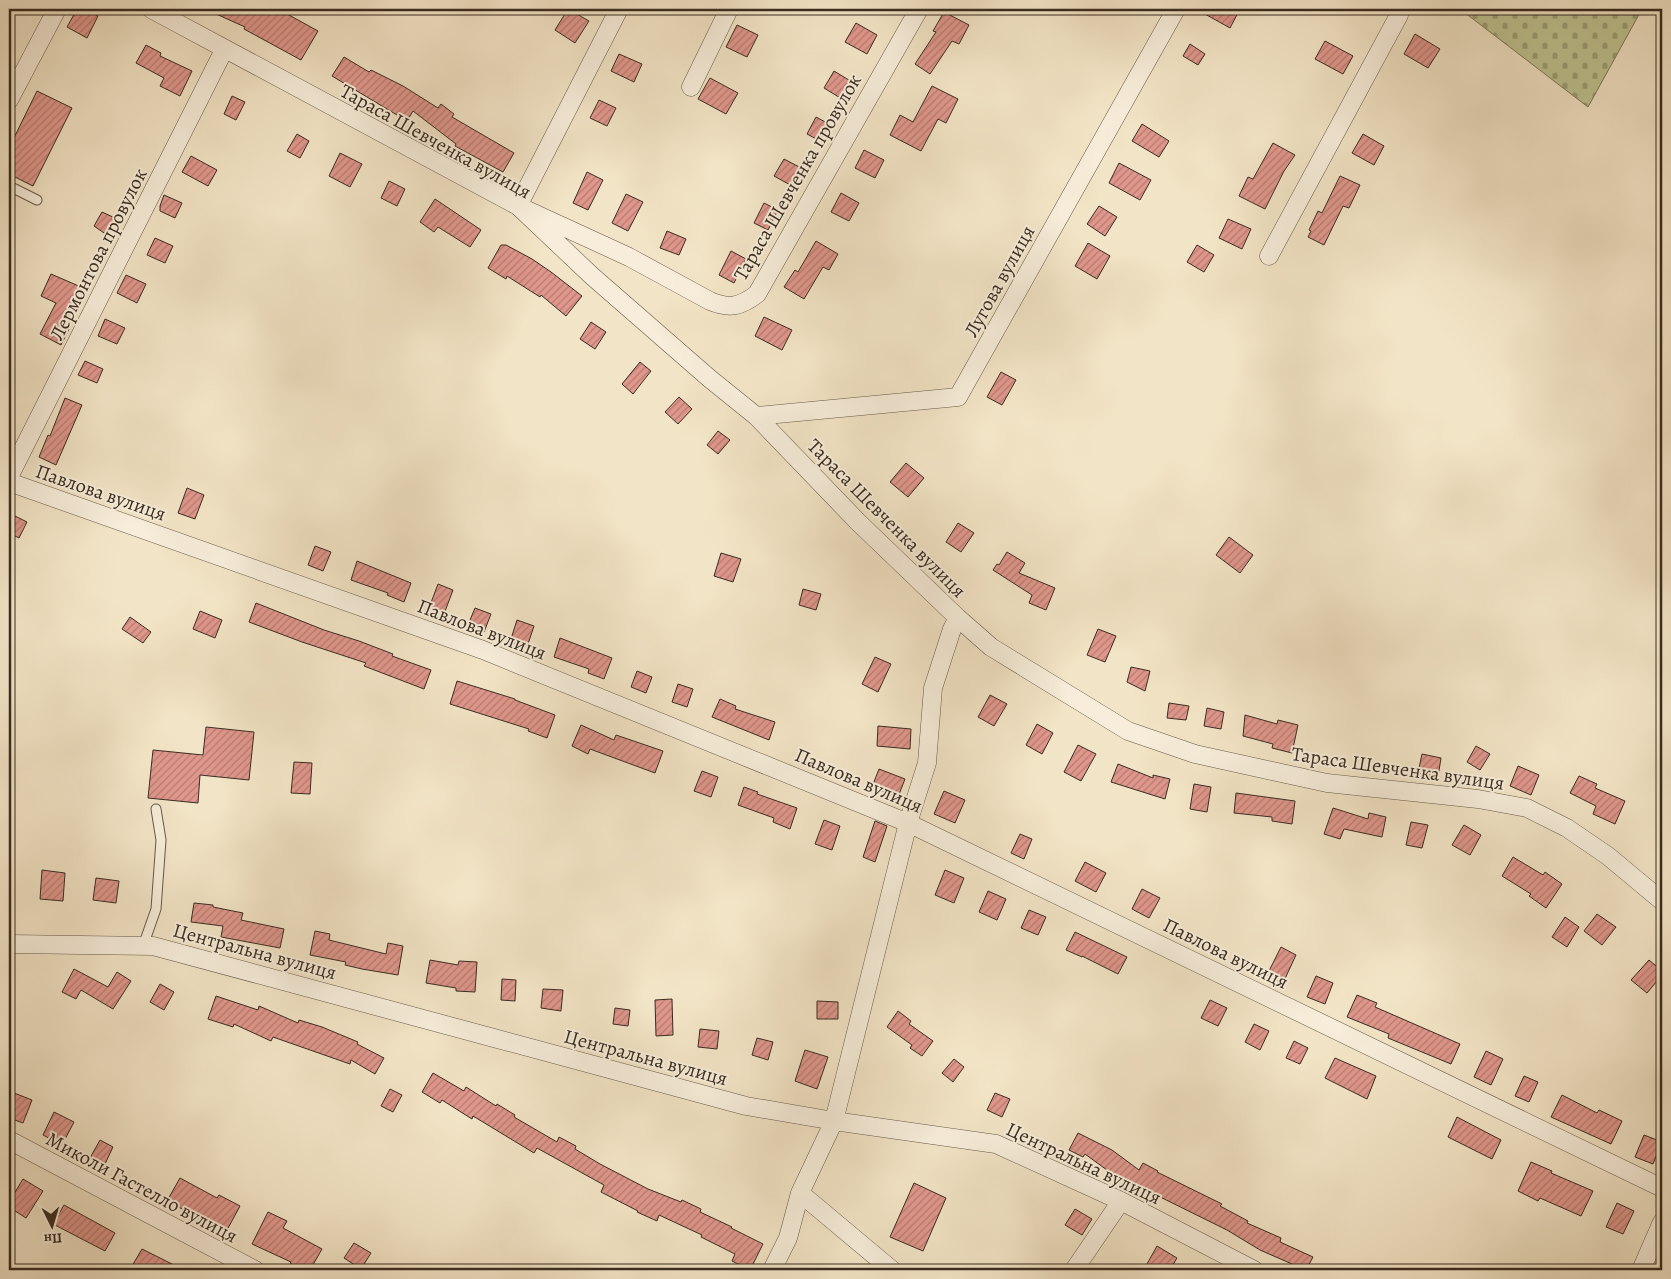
<svg xmlns="http://www.w3.org/2000/svg" width="1671" height="1279" viewBox="0 0 1671 1279" font-family="Alegreya,serif">
<style>
.cemetery{fill:url(#cemetery-stones);stroke:#7c7859}
.building{fill:url(#building-hatch);stroke:#392c20}
.lines{fill:none;stroke-linecap:round;stroke-linejoin:round}
.service-casing{stroke:#675a4a;stroke-width:11}
.minor-casing{stroke:#675a4a;stroke-width:19}
.service{stroke:#f7edda;stroke-width:9}
.minor{stroke:#f7edda;stroke-width:18}
.labels{text-anchor:middle;stroke-width:4;stroke-linejoin:round;paint-order:stroke}
.street-label{font-size:20px;fill:#392c20;stroke:#f7edda}
</style>
<defs>
<pattern id="cemetery-stones" width="16" height="16" patternUnits="userSpaceOnUse" patternTransform="scale(1.25)"><rect width="16" height="16" fill="#bfc392"/><path d="M2 7V4a2 2 0 0 1 4 0v3zM10 15v-3a2 2 0 0 1 4 0v3z" fill="#9c9f77"/></pattern>
<pattern id="building-hatch" width="6" height="6" patternUnits="userSpaceOnUse" patternTransform="scale(1.25)"><rect width="6" height="6" fill="#e0978c"/><path d="M-1 1l2-2M0 6l6-6M5 7l2-2" fill="none" stroke="#b77b72"/></pattern>
</defs>
<rect width="100%" height="100%" fill="#f2e4c6"/>
<filter id="stains"><feTurbulence type="fractalNoise" baseFrequency=".004" numOctaves="4"/><feColorMatrix values="0 0 0 0 .2 0 0 0 0 .09 0 0 0 0 .02 0 0 0 .5 -.17"/></filter>
<radialGradient id="worn" r=".72"><stop offset=".6" stop-color="#630" stop-opacity="0"/><stop offset="1" stop-color="#630" stop-opacity=".3"/></radialGradient>
<path class="cemetery" d="M1460,9H1642L1588,107Z"/>
<path class="building" d="M77,9H85L98,16L87,38L67,27Z
M205,9H278L318,31L301,60L244,29L245,27Z
M568,9L589,21L575,43L555,30Z
M1196,9H1240L1230,28Z
M944,12L969,25L959,44L952,41L930,74L915,64L936,32L933,31Z
M856,23L877,35L867,54L845,42Z
M737,25L758,35L747,57L726,47Z
M1415,34L1440,49L1428,68L1404,54Z
M1325,41L1353,56L1343,74L1315,59Z
M1190,44L1205,54L1198,65L1183,56Z
M146,45L161,53L160,56L192,71L180,96L160,86L164,78L136,63Z
M619,54L642,64L634,82L611,71Z
M344,57L369,72L371,70L403,86L438,108L441,104L454,114L452,117L514,153L503,172L455,146L456,144L413,111L407,121L332,76Z
M834,71L852,82L842,99L824,88Z
M710,78L738,93L726,114L698,99Z
M932,86L958,99L946,123L938,119L921,151L890,135L900,115L913,122Z
M37,91L72,108L33,186L9,174V148Z
M232,96L245,102L236,120L224,114Z
M599,100L616,108L607,126L590,118Z
M816,117L829,124L820,141L807,134Z
M1142,124L1169,141L1159,157L1132,141Z
M297,134L309,141L300,158L287,151Z
M1363,134L1384,146L1374,165L1352,153Z
M1273,143L1295,155L1284,171L1265,209L1239,196L1248,177L1253,179Z
M864,150L884,160L875,178L855,168Z
M340,153L362,164L350,187L329,176Z
M191,156L217,170L208,186L182,172Z
M784,159L803,169L794,187L774,176Z
M1119,163L1151,180L1140,200L1109,183Z
M587,172L603,180L588,210L573,203Z
M1340,176L1360,185L1349,208L1343,206L1324,245L1308,237L1311,231L1309,230L1318,211L1322,213Z
M389,181L405,189L397,206L381,198Z
M841,193L859,203L849,221L831,212Z
M626,194L643,202L628,231L612,223Z
M164,195L182,203L175,218L160,211V206Z
M435,199L481,230L470,247L438,227L434,232L420,222Z
M764,203L778,210L768,230L754,223Z
M1099,206L1117,217L1105,236L1087,224Z
M102,212L117,219L107,235L94,226Z
M1228,219L1251,229L1242,249L1219,238Z
M667,231L686,239L679,255L660,248Z
M155,238L173,246L165,263L147,255Z
M816,241L838,254L829,270L823,267L804,299L784,287L795,270L798,272Z
M1088,243L1110,256L1097,279L1075,266Z
M501,245H506L532,259L551,272L582,296L566,316L541,295L540,297L507,276L506,279L488,268Z
M1197,245L1214,255L1204,272L1187,262Z
M731,251L746,259L734,283L719,275Z
M51,274L81,287L64,326L69,329L61,345L40,334L56,303L41,296Z
M126,275L146,284L137,303L117,293Z
M764,317L792,330L782,350L755,336Z
M105,319L125,328L117,344L98,336Z
M591,322L606,332L595,349L580,339Z
M85,361L103,369L97,383L78,375Z
M640,362L651,371L633,394L622,384Z
M1001,372L1016,380L1002,405L987,397Z
M679,397L692,409L678,424L665,412Z
M65,398L82,405L56,465L39,457L48,435L50,436Z
M718,431L730,440L718,454L707,445Z
M906,463L924,478L908,497L890,482Z
M187,488L204,495L195,519L178,513Z
M9,513L27,522L19,538L9,533Z
M958,523L974,533L961,552L946,542Z
M1229,537L1253,555L1240,573L1216,555Z
M315,546L331,552L323,571L308,565Z
M1007,552L1025,563L1019,573L1055,588L1046,610L1029,603L1032,595L993,570L997,564L999,565Z
M721,553L741,559L733,582L714,576Z
M357,561L411,583L404,602L387,595L388,593L351,580Z
M438,584L453,590L444,614L429,608Z
M803,589L821,594L816,610L799,605Z
M256,603L324,630L359,641L393,654L392,656L431,670L424,689L364,666L366,663L302,642L249,622Z
M475,608L491,614L484,632L468,625Z
M200,611L222,620L215,638L193,629Z
M130,617L151,632L143,643L122,629Z
M517,620L534,626L527,647L510,642Z
M1098,629L1116,636L1105,662L1087,655Z
M560,638L612,658L604,679L588,673L589,669L554,657Z
M875,657L891,664L878,692L862,684Z
M1131,667L1150,671L1145,691L1127,682Z
M637,671L652,677L646,693L631,687Z
M457,681L515,699V700L555,715L547,738L528,731L529,729L450,704Z
M678,684L693,689L687,707L672,702Z
M990,695L1007,704L994,726L978,717Z
M720,699L736,706L735,709L775,722L769,740L712,717Z
M1169,703L1189,706L1186,720L1167,718Z
M1207,708L1224,712L1221,729L1204,726Z
M1245,715L1277,724L1278,720L1298,725L1292,753L1272,748L1273,744L1243,736Z
M1037,724L1053,733L1042,754L1026,745Z
M581,725L614,740L616,735L663,751L655,773L590,749L588,754L572,746Z
M878,726L911,729L910,749L877,746Z
M206,727L254,732L249,780L200,775L198,803L148,798L153,750L203,755Z
M1078,745L1096,754L1081,781L1064,772Z
M1476,746L1490,754L1480,770L1467,762Z
M1422,754L1441,758L1438,777L1418,773Z
M294,762L312,763L310,794L291,793Z
M1118,764L1153,778V775L1170,779L1165,799L1111,782Z
M1518,766L1539,775L1531,795L1510,786Z
M879,769L905,779L898,797L872,787Z
M702,771L718,777L711,797L694,791Z
M1579,776L1597,784L1595,788L1625,801L1615,824L1593,814L1596,806L1570,793Z
M1194,784L1211,787L1207,812L1190,809Z
M744,787L758,792L757,794L797,808L790,829L773,822L774,818L738,805Z
M944,791L965,800L955,823L934,814Z
M1236,793L1295,801L1292,824L1272,821V817L1234,813Z
M1333,808L1368,819L1369,813L1386,817L1382,837L1344,829L1340,839L1324,834Z
M824,820L840,826L832,850L815,844Z
M875,821L887,826L875,862L863,857Z
M1411,822L1428,825L1422,848L1406,845Z
M1464,825L1481,835L1470,855L1452,845Z
M1020,834L1032,839L1024,859L1011,853Z
M1513,857L1543,875L1545,872L1562,884L1546,908L1529,896L1531,894L1502,876Z
M1085,862L1106,873L1096,892L1075,881Z
M42,870L65,873L63,901L40,899Z
M945,870L964,878L954,903L935,895Z
M96,878L119,881L116,903L93,900Z
M1142,889L1160,898L1149,918L1132,909Z
M988,891L1006,899L997,920L979,912Z
M194,903L213,905V907L243,913L241,920L284,929L280,948L221,937L223,926L191,922Z
M1029,910L1046,917L1038,935L1021,928Z
M1597,914L1616,927L1602,945L1584,931Z
M1565,917L1579,927L1567,947L1552,937Z
M315,931L330,934L329,940L386,954L388,943L403,946L398,975L362,969L345,965L346,962L310,955Z
M1075,932L1127,957L1118,974L1082,956V957L1066,950Z
M1281,947L1296,955L1283,983L1267,975Z
M430,960L458,965L459,961L477,962L475,992L456,991V988L426,983Z
M1649,960L1662,971V975L1647,993L1631,980Z
M74,969L108,987L117,972L131,981L113,1009L81,990L76,999L62,992Z
M1316,976L1333,983L1325,1004L1307,997Z
M502,979L516,980L515,1001L501,1000Z
M160,984L174,992L164,1010L150,1002Z
M543,989L563,990L561,1011L541,1008Z
M1357,995L1377,1003L1375,1007L1460,1044L1451,1064L1388,1038L1389,1034L1347,1017Z
M216,996L258,1010L259,1006L298,1023L299,1020L322,1027L358,1042L357,1044L384,1058L375,1074L351,1060L350,1064L273,1037L271,1041L234,1024L233,1027L208,1019Z
M672,999L673,1035L656,1036L655,1000Z
M1210,1000L1227,1008L1218,1026L1201,1018Z
M817,1001L838,1002V1019H817Z
M615,1008L630,1010L628,1026L613,1024Z
M898,1011L911,1021L909,1024L933,1041L922,1056L910,1048L912,1045L887,1027Z
M1254,1024L1269,1031L1260,1050L1245,1042Z
M700,1029L719,1031L717,1049L698,1047Z
M757,1038L773,1042L768,1060L752,1055Z
M1294,1041L1308,1048L1300,1064L1286,1058Z
M805,1050L828,1057L817,1089L795,1081Z
M1486,1051L1503,1059L1491,1085L1474,1077Z
M1335,1058L1376,1076L1367,1099L1325,1078Z
M954,1059L964,1067L953,1082L942,1073Z
M433,1073L464,1091L466,1087L496,1106L497,1104L515,1115L514,1117L557,1142L559,1137L576,1146L575,1149L600,1164L648,1189L681,1202L682,1200L701,1209L700,1212L732,1227L731,1228L763,1244L750,1270L732,1261L735,1254L701,1237L702,1235L659,1215L657,1221L637,1212L638,1211L601,1192L604,1185L537,1148L534,1153L473,1116L472,1119L442,1100L440,1103L422,1092Z
M1524,1076L1538,1082L1529,1102L1515,1096Z
M390,1089L402,1095L393,1112L381,1106Z
M9,1091L32,1100L23,1123L9,1118Z
M995,1093L1010,1099L1002,1117L987,1110Z
M1562,1095L1597,1113L1599,1110L1622,1121L1611,1144L1551,1117Z
M54,1112L74,1122L62,1145L43,1135Z
M1457,1117L1501,1140L1492,1159L1448,1137Z
M1078,1133L1112,1150L1139,1170L1143,1163L1158,1171L1157,1172L1222,1204L1220,1206L1248,1221L1247,1223L1281,1238L1280,1242L1313,1257L1306,1270H1302L1292,1265V1264L1260,1250L1227,1230L1148,1191L1147,1192L1111,1173L1085,1154L1083,1157L1069,1150Z
M1644,1135L1662,1142L1653,1164L1635,1157Z
M100,1140L113,1147L104,1166L90,1158Z
M1531,1162L1552,1171L1551,1173L1593,1191L1581,1216L1540,1198L1538,1201L1518,1191Z
M180,1178L217,1198L219,1195L240,1206L227,1230L187,1208L186,1211L167,1201Z
M23,1179L43,1191L26,1218L9,1207V1202Z
M914,1183L946,1198L923,1251L890,1237Z
M1617,1203L1634,1211L1623,1234L1606,1227Z
M64,1205L115,1233L105,1251L53,1224Z
M1075,1209L1092,1219L1082,1235L1065,1225Z
M268,1212L287,1221L283,1228L322,1249L310,1270H302L290,1263L291,1262L252,1244Z
M354,1243L371,1253L361,1269L344,1258Z
M1157,1246L1177,1258L1170,1270H1157L1147,1264Z
M142,1249L184,1270H140L132,1266Z"/>
<g class="lines">
<g class="service-casing">
<path id="service" d="M9,186L37,200
M143,946L156,909L161,840L156,809"/>
</g>
<g class="minor-casing">
<path id="minor" d="M151,9L518,206L592,276L709,378L756,416L858,522L958,618L991,647L1128,731L1195,754L1327,783L1478,799L1527,808L1567,828L1608,856L1662,901
M619,9L518,206L629,257L710,301C729,309 740,307 757,294L919,9
M691,87L729,9
M9,100L57,9
M1269,256L1399,15L1400,9
M756,416L958,397L1176,9
M9,477L224,50
M9,482L483,650L908,823L1662,1188
M9,944L153,946L746,1106L834,1121L996,1144L1121,1201L1254,1270
M9,1140L255,1270
M800,1193L892,1270
M772,1270L788,1238L800,1193L834,1121L908,823L927,763L933,688L952,629L958,618
M1074,1270L1121,1201
M1641,1270L1662,1222"/>
</g>
<use href="#service" class="service"/>
<use href="#minor" class="minor"/>
</g>
<g class="labels">
<g class="street-label">
<text transform="translate(436 141) rotate(29)" y="7">Тараса Шевченка вулиця</text>
<text transform="translate(797 177) rotate(-60)" y="7">Тараса Шевченка провулок</text>
<text transform="translate(98 254) rotate(-63)" y="7">Лермонтова провулок</text>
<text transform="translate(999 281) rotate(-61)" y="7">Лугова вулиця</text>
<text transform="translate(101 492) rotate(19)" y="7">Павлова вулиця</text>
<text transform="translate(887 518) rotate(45)" y="7">Тараса Шевченка вулиця</text>
<text transform="translate(482 629) rotate(21)" y="7">Павлова вулиця</text>
<text transform="translate(1398 768) rotate(8)" y="7">Тараса Шевченка вулиця</text>
<text transform="translate(859 780) rotate(23)" y="7">Павлова вулиця</text>
<text transform="translate(255 951) rotate(15)" y="7">Центральна вулиця</text>
<text transform="translate(1226 953) rotate(26)" y="7">Павлова вулиця</text>
<text transform="translate(646 1057) rotate(15)" y="7">Центральна вулиця</text>
<text transform="translate(1084 1163) rotate(25)" y="7">Центральна вулиця</text>
<text transform="translate(142 1187) rotate(28)" y="7">Миколи Гастелло вулиця</text>
</g>
</g>
<rect width="1671" height="1279" fill="none" stroke="#f2e4c6" stroke-width="30"/>
<rect x="10" y="10" width="1651" height="1259" fill="none" stroke="#392c20" stroke-width="2.5"/>
<rect x="15" y="15" width="1641" height="1249" fill="none" stroke="#392c20"/>
<g transform="translate(52 1226) rotate(175)" stroke="#f7edda" stroke-width="4" paint-order="stroke">
<path d="M0-4L9 19L0 12L-9 19Z" fill="#392c20"/>
<text y="-8" font-size="14" font-weight="bold" text-anchor="middle" fill="#392c20">Пн</text>
</g>
<rect width="100%" height="100%" filter="url(#stains)"/>
<rect width="100%" height="100%" fill="url(#worn)"/>
</svg>
